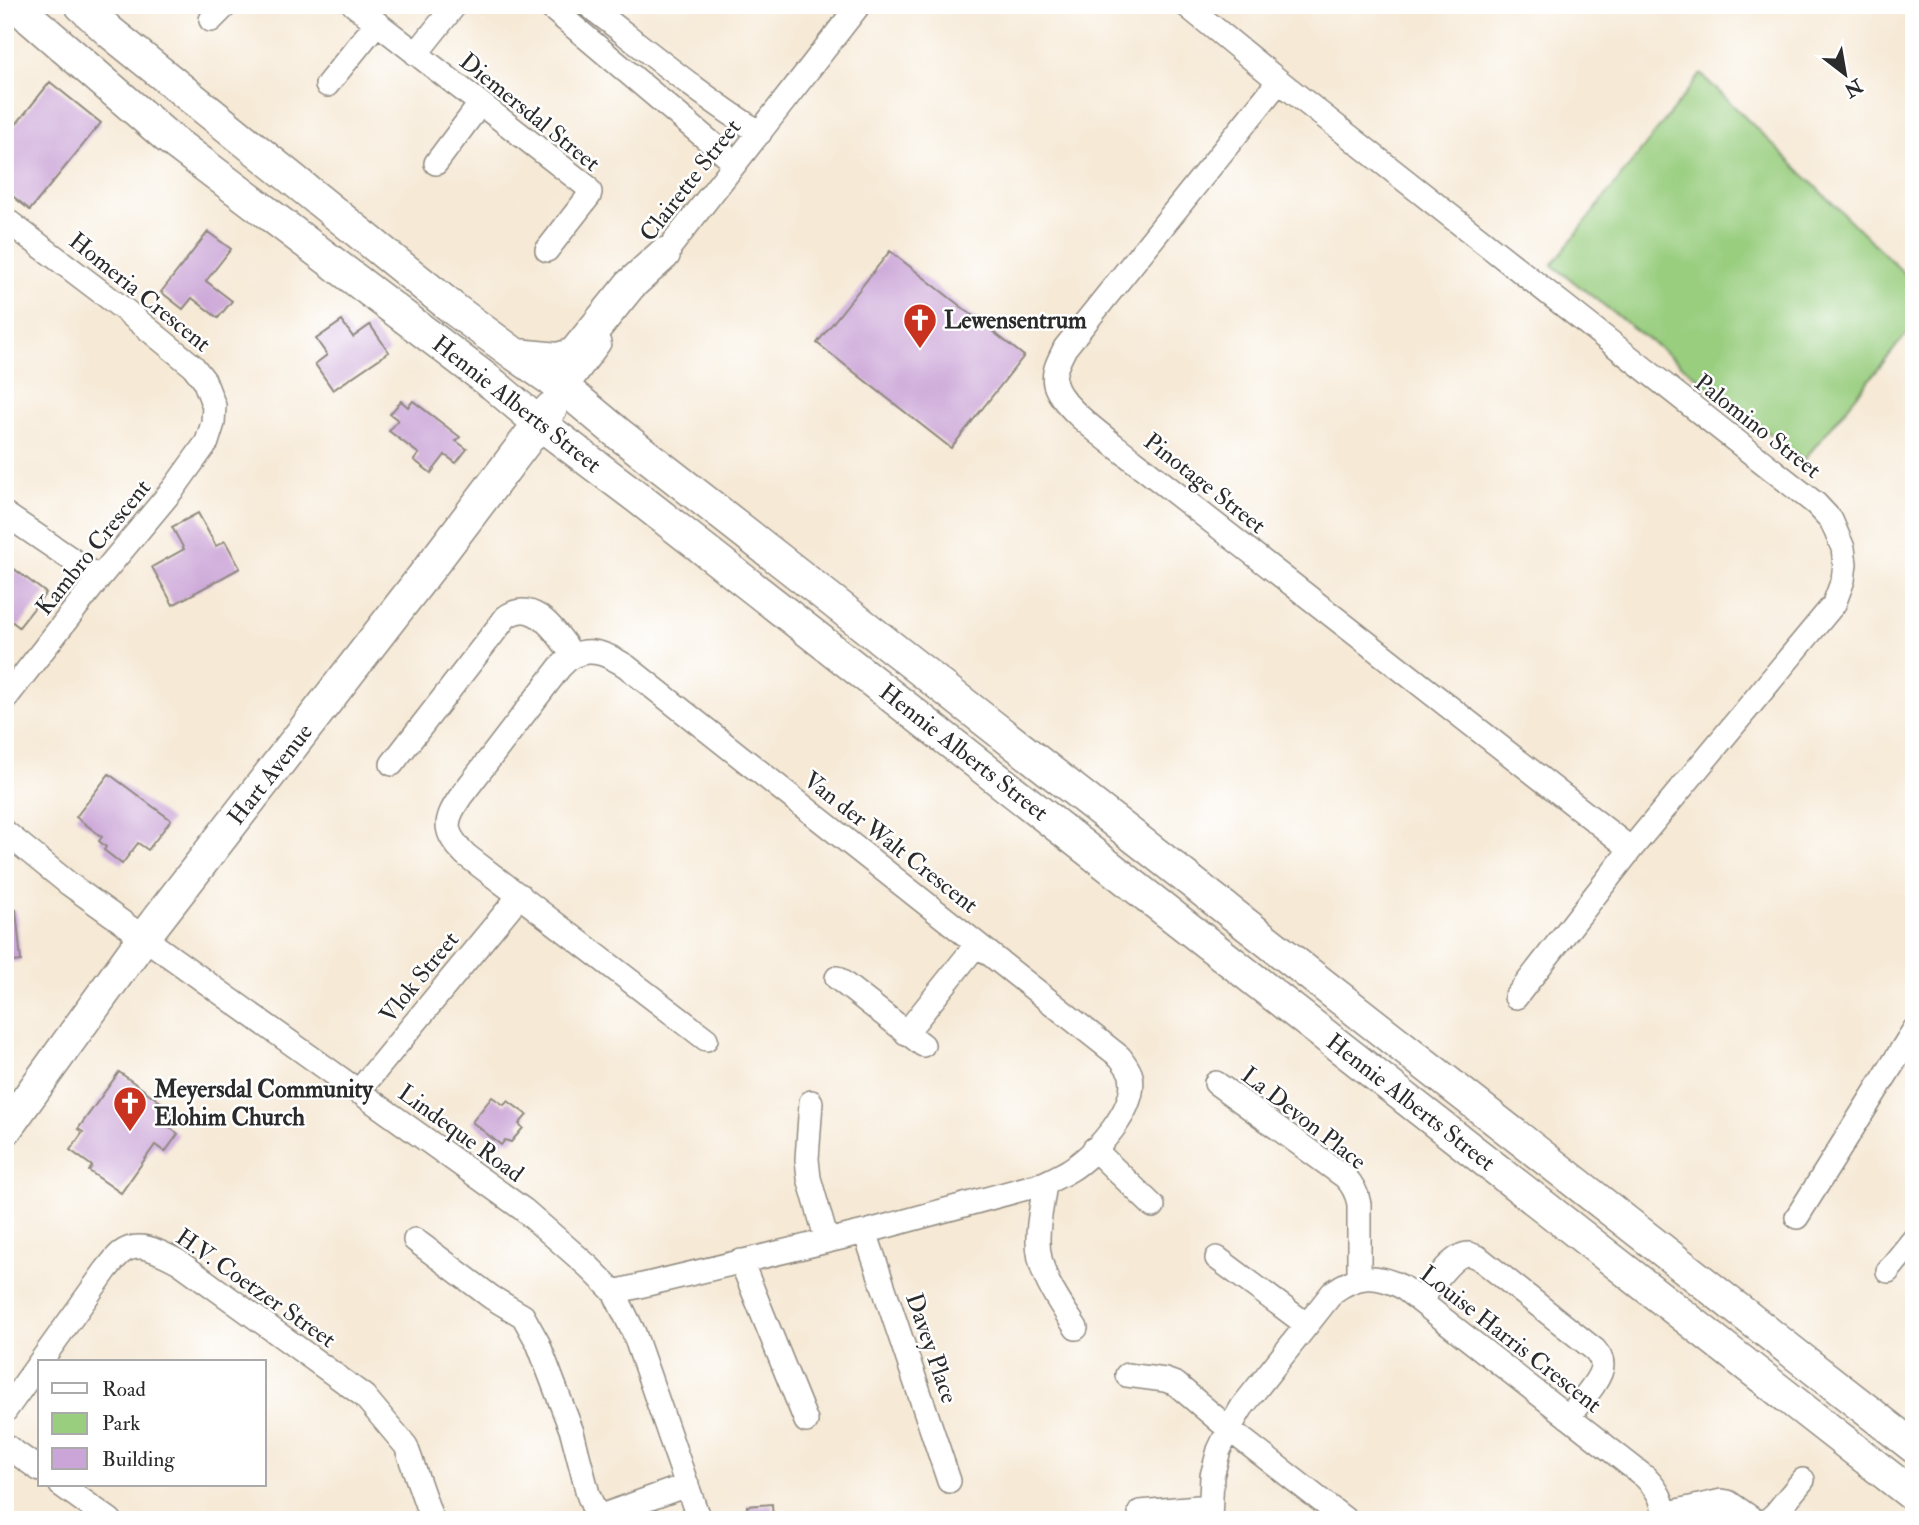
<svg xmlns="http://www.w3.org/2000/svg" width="1919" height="1525" viewBox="0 0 1919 1525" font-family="'IM FELL Double Pica',serif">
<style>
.green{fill:#99ce7f;stroke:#627c55;stroke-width:2}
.building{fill:#cba5d7}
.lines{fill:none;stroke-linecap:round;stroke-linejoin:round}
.street-casing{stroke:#908a80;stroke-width:26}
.secondary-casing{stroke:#908a80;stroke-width:35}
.street{stroke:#fff;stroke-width:23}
.secondary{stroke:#fff;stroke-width:32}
.labels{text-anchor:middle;stroke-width:5;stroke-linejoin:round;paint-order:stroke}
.street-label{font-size:24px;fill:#2b2b2b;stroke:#fff}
.poi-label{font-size:24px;font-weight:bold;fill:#2b2b2b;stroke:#fff;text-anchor:start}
</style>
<rect width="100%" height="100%" fill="#fff"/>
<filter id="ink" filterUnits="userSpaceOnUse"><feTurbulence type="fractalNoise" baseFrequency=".0143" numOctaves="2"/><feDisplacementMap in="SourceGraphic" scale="14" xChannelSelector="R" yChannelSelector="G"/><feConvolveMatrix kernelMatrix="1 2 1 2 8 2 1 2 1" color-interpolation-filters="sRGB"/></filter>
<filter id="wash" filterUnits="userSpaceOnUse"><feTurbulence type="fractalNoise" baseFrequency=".00686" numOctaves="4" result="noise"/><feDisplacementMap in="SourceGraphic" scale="28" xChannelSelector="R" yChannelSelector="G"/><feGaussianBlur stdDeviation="1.57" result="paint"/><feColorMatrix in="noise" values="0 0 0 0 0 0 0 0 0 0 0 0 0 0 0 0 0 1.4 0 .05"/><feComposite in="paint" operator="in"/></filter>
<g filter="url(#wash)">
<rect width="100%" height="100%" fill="#f6e9d5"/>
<path class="green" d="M1701,74L1914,283V325L1804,460L1552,265Z"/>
<g id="blocks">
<path class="building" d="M50,82L101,123L30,210L5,190V138Z
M208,232L231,249L206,281L232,301L218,318L192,298L183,309L161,292Z
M890,251L1024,356L951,448L817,343Z
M342,321L353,337L370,325L389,352L333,390L315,364L327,355L316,339Z
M401,401L408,407L413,401L460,437L456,441L467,449L456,463L445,455L431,473L414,460L419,454L389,431L398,420L390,414Z
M198,513L216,546L225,541L240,568L173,605L152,567L184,549L172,527Z
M5,562L46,593L19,627L5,616Z
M109,774L171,820L148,850L138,843L122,864L104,850L106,847L99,841L102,837L76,817Z
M5,910H16L21,961L5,963Z
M119,1072L173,1111L164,1123L178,1134L165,1152L155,1145L121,1193L89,1171L92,1166L70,1150L83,1132L78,1129Z
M492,1097L504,1105L508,1101L527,1115L519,1124L523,1128L511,1142L505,1140L501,1145L472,1122Z
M772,1504L773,1520H748L747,1506Z"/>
</g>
</g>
<g filter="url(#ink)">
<use href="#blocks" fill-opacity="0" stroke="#908a80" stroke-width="2"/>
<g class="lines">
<g class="street-casing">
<path id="street" d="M354,5L585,185L590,192L589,196L547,250
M548,5L735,163
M588,5C645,49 700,95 760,133
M1186,5L1279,81L1816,504L1831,520L1843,548L1845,564L1843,580L1834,604L1631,849L1516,997
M211,20L226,5
M416,54L455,5
M1279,81L1065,348C1060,359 1052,371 1055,384C1061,408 1113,443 1133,460L1631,849
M327,85L377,23
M436,163L480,104
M5,219L126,311L193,366L204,380L214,406L213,423L207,442L174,488L99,578L5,699
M656,265L859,5
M565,389L599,343
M5,514L99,578
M392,764L506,617C534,596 559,635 573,656
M5,832L69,884L524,1210L589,1267L614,1292L634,1333L699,1520
M837,978L923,1045
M906,1033L977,944
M1216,1083L1345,1177C1353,1185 1357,1193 1359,1204V1278
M358,1092L520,895
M811,1102L807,1159L809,1178L827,1241
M1094,1149L1153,1206
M1045,1183C1043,1201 1038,1220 1038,1238C1037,1273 1058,1300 1076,1328
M1797,1217L1914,1030
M865,1232L949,1481
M415,1240L491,1297L523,1316L538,1343L572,1432L588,1494L597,1517
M1217,1258L1307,1325
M741,1261L806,1421
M1888,1271L1914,1239
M614,1292L865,1232L1045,1183C1053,1179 1062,1175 1070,1170C1095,1155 1138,1108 1131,1076C1130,1070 1124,1063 1120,1057L626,666C610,656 592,646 573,656C568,658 564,664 560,667L461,796C443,822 443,832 466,855L706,1039
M1420,1301C1430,1289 1452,1253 1469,1254C1472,1255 1477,1257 1479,1258L1595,1350C1599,1355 1602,1359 1602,1365C1602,1380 1577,1405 1568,1417
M1127,1375L1165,1380L1176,1384L1229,1429L1346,1520
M5,1411L106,1270C111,1264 116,1257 121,1253C140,1239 161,1253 179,1262L364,1396L406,1446L432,1520
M5,1445L40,1470
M61,1485L110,1520
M1140,1512L1210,1506
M1664,1514L1722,1501L1728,1502L1754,1520
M590,1520L687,1485
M1210,1520L1212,1476L1219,1450L1229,1429L1242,1407L1333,1292C1358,1274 1376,1274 1402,1287L1645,1477C1657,1489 1666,1502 1663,1520
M1768,1520L1775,1514L1803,1480"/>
</g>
<g class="secondary-casing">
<path id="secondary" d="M17,5L31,19L166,136L494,385L539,423L637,497L1914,1496
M81,5L110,32L455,310L516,355L565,389L619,434L1914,1447
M517,355L558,359L574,354L630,285L664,254
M5,1130L144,937L435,561L551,408"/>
</g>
<use href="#street" class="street"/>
<use href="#secondary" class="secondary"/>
</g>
</g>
<defs>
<g id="church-pin" transform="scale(1.75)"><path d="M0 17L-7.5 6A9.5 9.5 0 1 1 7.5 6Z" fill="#c8321e" stroke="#fff"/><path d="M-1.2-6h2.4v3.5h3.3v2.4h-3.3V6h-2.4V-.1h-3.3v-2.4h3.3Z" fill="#fff"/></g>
</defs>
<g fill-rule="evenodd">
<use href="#church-pin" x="920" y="320"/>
<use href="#church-pin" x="130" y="1103"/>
</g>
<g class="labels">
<g class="street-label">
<text transform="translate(530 112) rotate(39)" y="8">Diemersdal Street</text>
<text transform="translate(690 180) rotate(-52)" y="8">Clairette Street</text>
<text transform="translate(140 292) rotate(39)" y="8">Homeria Crescent</text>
<text transform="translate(517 404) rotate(38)" y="8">Hennie Alberts Street</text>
<text transform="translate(1758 426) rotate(38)" y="8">Palomino Street</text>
<text transform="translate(1205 483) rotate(38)" y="8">Pinotage Street</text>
<text transform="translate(93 547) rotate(-51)" y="8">Kambro Crescent</text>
<text transform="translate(964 752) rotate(38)" y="8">Hennie Alberts Street</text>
<text transform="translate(270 774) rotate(-52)" y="8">Hart Avenue</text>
<text transform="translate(891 842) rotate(38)" y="8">Van der Walt Crescent</text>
<text transform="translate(419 977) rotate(-51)" y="8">Vlok Street</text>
<text transform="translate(1411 1102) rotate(38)" y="8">Hennie Alberts Street</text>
<text transform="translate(1304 1118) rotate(38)" y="8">La Devon Place</text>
<text transform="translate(461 1133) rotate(36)" y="8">Lindeque Road</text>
<text transform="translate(256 1288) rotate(35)" y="8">H.V. Coetzer Street</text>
<text transform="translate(1511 1339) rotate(38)" y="8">Louise Harris Crescent</text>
<text transform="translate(932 1348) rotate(71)" y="8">Davey Place</text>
</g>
<g class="poi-label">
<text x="944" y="328">Lewensentrum</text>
<text x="154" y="1097">Meyersdal Community<tspan x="154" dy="28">Elohim Church</tspan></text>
</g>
</g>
<rect width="1919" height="1525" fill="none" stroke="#fff" stroke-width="28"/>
<rect x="38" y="1360" width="228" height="126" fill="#ffffff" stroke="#aaaaaa" stroke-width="2"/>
<rect x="52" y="1383" width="35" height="10" fill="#ffffff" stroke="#aaaaaa" stroke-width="2"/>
<text x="102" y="1396" font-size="21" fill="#2b2b2b">Road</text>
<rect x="52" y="1413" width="35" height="21" fill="#99ce7f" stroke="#aaaaaa" stroke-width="2"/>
<text x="102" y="1430" font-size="21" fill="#2b2b2b">Park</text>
<rect x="52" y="1448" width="35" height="21" fill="#cba5d7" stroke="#aaaaaa" stroke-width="2"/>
<text x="102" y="1466" font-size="21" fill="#2b2b2b">Building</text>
<g transform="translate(1845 74) rotate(149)" stroke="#ffffff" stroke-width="5" paint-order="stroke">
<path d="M0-5L12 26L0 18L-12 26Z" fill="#2b2b2b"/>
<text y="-10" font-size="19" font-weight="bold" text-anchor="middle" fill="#2b2b2b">N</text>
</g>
</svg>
